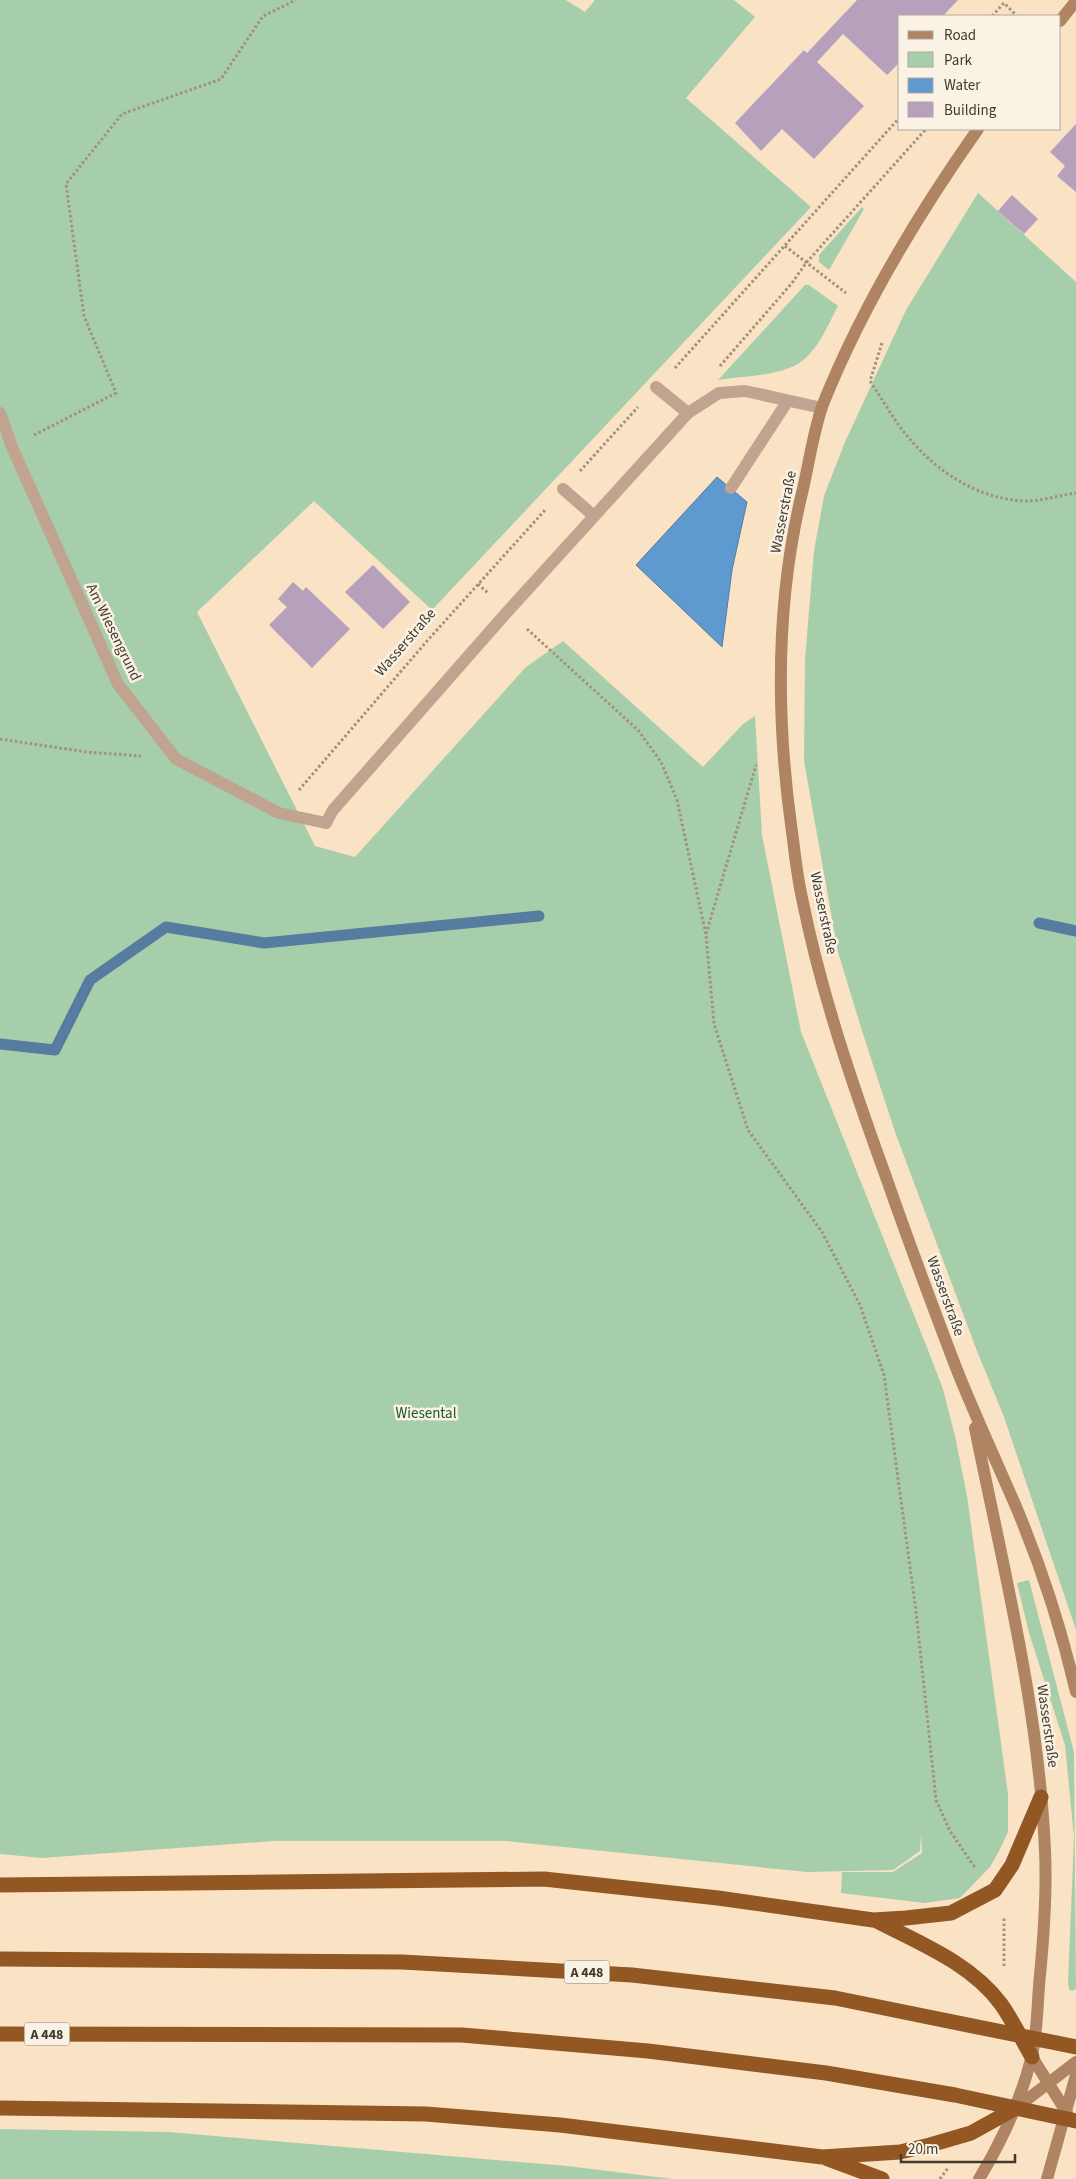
<svg xmlns="http://www.w3.org/2000/svg" width="1076" height="2179" viewBox="0 0 1076 2179" font-family="'Source Sans 3',sans-serif">
<style>
.green{fill:#a7ceab}
.water{fill:#5e99cf;stroke:#567c9f}
.lines{fill:none;stroke-linecap:round;stroke-linejoin:round}
.stream{stroke:#567c9f;stroke-width:11}
.building{fill:#b6a0bc}
.path{stroke:#a1917c;stroke-width:3;stroke-dasharray:2.5 2.5;stroke-linecap:butt}
.service{stroke:#c1a48f;stroke-width:12}
.minor{stroke:#c1a48f;stroke-width:12}
.secondary{stroke:#ae8463;stroke-width:12}
.motorway{stroke:#925723;stroke-width:15}
.labels{text-anchor:middle;stroke-width:5;stroke-linejoin:round;paint-order:stroke}
.shield{fill:#fbf2e6;stroke:#7a7165;stroke-width:1}
.shield-label{font-size:14px;font-weight:bold;fill:#433a2e}
.street-label{font-size:15px;fill:#433a2e;stroke:#fbf2e6}
.park-label{font-size:15px;fill:#175a27;stroke:#fbf2e6}
</style>
<rect width="100%" height="100%" fill="#fae2c5"/>
<path class="green" d="M0,0H566L585,12L595,0H734L755,17L686,98L811,207L432,610L314,501L197,612L315,846L355,857L526,667L563,641L703,767L743,724L755,716L762,835L801,1032L928,1350L943,1389L955,1436L967,1496L1008,1794V1832L999,1851L990,1867L960,1898L924,1903L841,1893L842,1872H893L922,1853L921,1835L920,1851L893,1870L807,1872L505,1841H273L42,1858L0,1854Z
M978,193L1076,282V1630L1004,1417L977,1351L895,1132L863,1034L838,952L804,761L805,660L814,551L824,496L845,442L906,310Z
M862,207L864,209L829,270L819,262V255Z
M805,285H809L838,306C828,325 819,348 802,361C783,376 742,376 718,380Z
M1029,1580L1074,1752L1076,1989L1072,1991L1069,1989L1068,1983L1074,1837L1065,1745L1029,1633L1017,1583Z
M0,2129L168,2132L567,2166L673,2179H0Z"/>
<path class="water" d="M717,477L747,502L732,570L722,647L636,565Z"/>
<g class="lines">
<path class="stream" d="M1039,923L1076,931
M0,1044L55,1050L90,980L166,927L264,943L539,916"/>
</g>
<path class="building" d="M857,0H958L943,16H900V62L887,75L843,34L817,62L864,106L814,159L782,129L761,151L735,123L804,50L807,53Z
M1076,124V192L1057,176L1065,166L1050,152Z
M1012,195L1038,219L1024,234L998,211Z
M373,565L410,602L383,629L345,592Z
M293,582L303,591L306,587L350,629L312,668L269,625L287,607L278,599Z"/>
<g class="lines">
<path class="path" d="M992,16L1004,3L1017,16
M785,246L846,293
M882,343L870,381C883,400 894,421 909,438C938,473 980,500 1027,501C1043,501 1060,495 1076,493
M720,366L792,283L806,263L926,129
M675,368L900,117
M34,435L116,393L84,316L66,184L122,114L221,79L263,16L296,0
M580,471L638,407
M478,584L489,594
M527,629L638,730L661,762L677,800L706,935L714,1024L748,1130L822,1232L860,1305L884,1375L916,1611L936,1800L950,1831L976,1869
M0,739L87,752L141,756
M299,790L427,641L546,509
M706,934L756,765
M1004,1966V1917
M940,2179L948,2168"/>
<path class="service" d="M656,387L688,413
M731,488L787,402
M563,489L594,516"/>
<path class="minor" d="M0,413L12,447L118,684L176,759L279,813L326,823L333,810L508,611L688,413L719,393L745,391L822,408"/>
<path class="secondary" d="M1060,21L1076,1
M978,129C918,214 862,307 823,404C813,432 809,464 802,493C775,605 776,719 792,832C795,854 797,876 802,898C821,993 853,1086 886,1177C908,1240 931,1302 955,1365C973,1411 994,1456 1014,1502C1040,1563 1061,1627 1076,1692
M975,1428C1003,1567 1039,1708 1045,1851C1047,1892 1044,1933 1040,1975C1037,2002 1038,2033 1031,2059C1020,2103 1002,2141 979,2179
M1032,2057L1067,2113
M1016,2108L1076,2062
M1047,2179L1076,2075"/>
<path class="motorway" d="M0,1885L544,1879L718,1898L873,1920L906,1918L951,1913L995,1890L1012,1865L1041,1797
M875,1920C919,1943 971,1963 1001,2004C1013,2021 1022,2040 1032,2057
M0,1959L402,1962L632,1975L835,1998L1076,2047
M0,2034L462,2035L648,2051L826,2073L955,2095L1076,2121
M0,2108L426,2114L560,2125L822,2157L900,2152L930,2145L971,2133L1016,2108
M828,2159L882,2179"/>
</g>
<g class="labels">
<g class="shield">
<rect x="564.5" y="1960.5" width="45" height="23" rx="4"/>
<rect x="24.5" y="2022.5" width="45" height="23" rx="4"/>
</g>
<g class="shield-label">
<text x="587" y="1977">A 448</text>
<text x="47" y="2039">A 448</text>
</g>
<g class="street-label">
<text transform="translate(783 512) rotate(-79)" y="5">Wasserstraße</text>
<text transform="translate(114 632) rotate(64)" y="5">Am Wiesengrund</text>
<text transform="translate(405 642) rotate(-49)" y="5">Wasserstraße</text>
<text transform="translate(824 913) rotate(78)" y="5">Wasserstraße</text>
<text transform="translate(946 1296) rotate(70)" y="5">Wasserstraße</text>
<text transform="translate(1048 1726) rotate(82)" y="5">Wasserstraße</text>
</g>
<g class="park-label">
<text x="426" y="1418">Wiesental</text>
</g>
</g>
<rect x="898" y="15" width="162" height="115" fill="#fbf2e6" stroke="#b1a89c"/>
<rect x="908" y="31" width="25" height="8" fill="#ae8463" stroke="#b1a89c"/>
<text x="944" y="40" font-size="15" fill="#433a2e">Road</text>
<rect x="908" y="52" width="25" height="15" fill="#a7ceab" stroke="#b1a89c"/>
<text x="944" y="65" font-size="15" fill="#433a2e">Park</text>
<rect x="908" y="78" width="25" height="15" fill="#5e99cf" stroke="#b1a89c"/>
<text x="944" y="90" font-size="15" fill="#433a2e">Water</text>
<rect x="908" y="102" width="25" height="15" fill="#b6a0bc" stroke="#b1a89c"/>
<text x="944" y="115" font-size="15" fill="#433a2e">Building</text>
<path d="M901 2154v8h114v-8" fill="none" stroke="#433a2e" stroke-width="2.5"/>
<text x="908" y="2154" font-size="15" fill="#433a2e" stroke="#fbf2e6" stroke-width="4" paint-order="stroke">20 m</text>
</svg>
